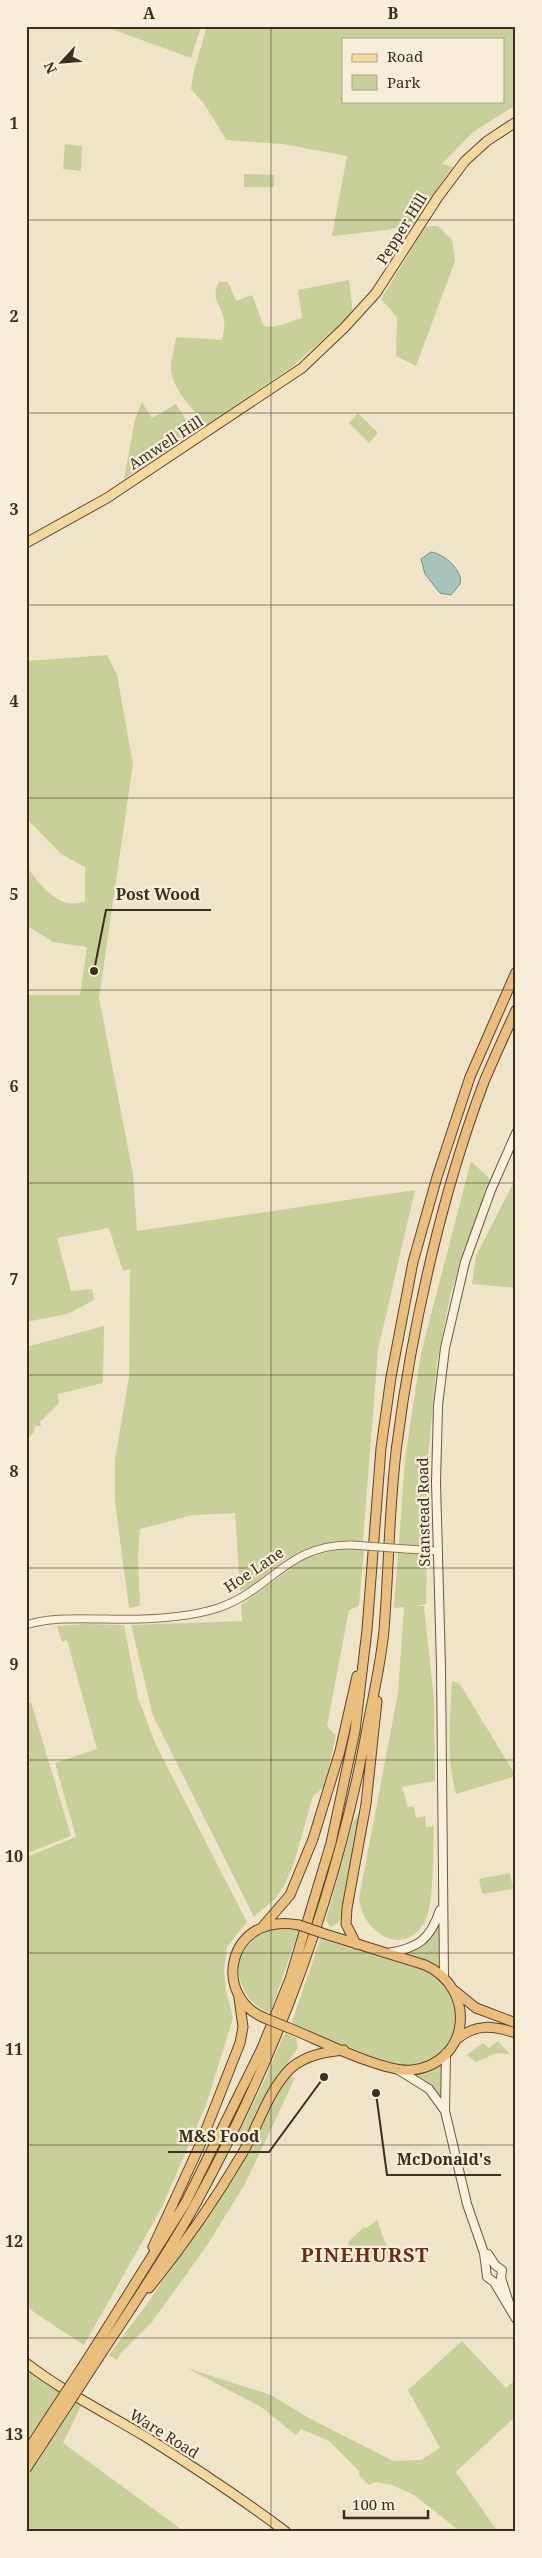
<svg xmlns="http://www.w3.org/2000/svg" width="542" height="2558" viewBox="0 0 542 2558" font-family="'Noto Serif',serif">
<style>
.green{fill:#c9cf9b;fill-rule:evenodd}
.water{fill:#a9c4bc;stroke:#6f938a}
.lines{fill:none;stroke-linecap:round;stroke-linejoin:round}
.tertiary-casing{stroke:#8d765c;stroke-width:9}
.secondary-casing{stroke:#6f573f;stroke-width:10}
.primary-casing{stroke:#5b4430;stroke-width:11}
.trunk-casing{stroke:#5b4430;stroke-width:11}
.tertiary{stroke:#faf1dc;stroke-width:7}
.secondary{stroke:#faf1dc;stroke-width:8}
.primary{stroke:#f3d9a0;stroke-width:9}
.trunk{stroke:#eabe7c;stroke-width:9}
.tertiary-bridge-casing{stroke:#8d765c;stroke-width:9;stroke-linecap:butt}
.trunk-bridge-casing{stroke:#5b4430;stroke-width:11;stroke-linecap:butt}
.tertiary-bridge{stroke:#faf1dc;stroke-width:7}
.trunk-bridge{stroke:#eabe7c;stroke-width:9}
.grid{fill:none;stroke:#3d2e20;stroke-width:1;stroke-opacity:0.55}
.labels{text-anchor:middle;stroke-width:4.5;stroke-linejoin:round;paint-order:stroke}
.street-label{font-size:15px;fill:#3d2e20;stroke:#f7eed8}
.district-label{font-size:20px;font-weight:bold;letter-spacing:1px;fill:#6b2e1e;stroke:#f7eed8}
.leader{fill:none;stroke:#3d2e20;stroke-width:2}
.callout-dot{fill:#3d2e20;stroke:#f7eed8;stroke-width:2}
.callout-label{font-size:16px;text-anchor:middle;font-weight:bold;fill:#3d2e20;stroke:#f7eed8;stroke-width:4.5;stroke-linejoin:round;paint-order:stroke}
.neatline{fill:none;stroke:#3d2e20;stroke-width:2}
.grid-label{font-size:16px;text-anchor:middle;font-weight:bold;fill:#3d2e20}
</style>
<rect width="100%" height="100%" fill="#f0e4c8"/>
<path class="green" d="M103,26H200V30L191,58Z
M207,26H516V105L473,132L442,164L453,167L432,196L417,223L387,230L332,236L347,156L283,144L226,140L205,105L191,89L193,75ZM343,39H503V101H343Z
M65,144L82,146L81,171L63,169Z
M244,174L274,175V187H244Z
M432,226H438L452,240L455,261L416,366L396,356L397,317L381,299L425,227Z
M349,280L353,313L292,367L206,425C193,409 172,390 171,368C171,359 175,347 176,337L222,340C223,334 225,326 224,320C223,307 209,298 219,282H228L236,301L252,295L264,326L274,327L302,318L298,290Z
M142,402L152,418L176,404L194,433L124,479L135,419Z
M358,413L378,433L369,443L349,423Z
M107,655L117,675L133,764L99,998L133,1174L137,1231L415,1190L378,1350L363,1541C324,1540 303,1545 272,1569C263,1576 252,1589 240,1591L235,1513L193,1515L140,1529L138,1556L140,1606L129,1608L115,1502V1460L129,1377L130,1269L123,1271L109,1228L57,1238L71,1291L92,1289L94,1300L67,1314L26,1322V995H80L87,947L53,942L26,925V866C41,885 59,912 85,901V867L61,854L26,818V661Z
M471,1161L491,1180L451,1292L437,1362L428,1457V1542L421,1546L399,1544L405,1459L421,1353Z
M516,1178V1288L472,1284L476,1256Z
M104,1326L103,1383L58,1394L59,1403L40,1422L41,1426H35L34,1432L26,1441V1347Z
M342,1549L364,1550L359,1606L349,1610L327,1726L336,1736L324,1787L313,1796L294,1863L284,1886L276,1898L254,1917L153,1716L131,1625L242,1621L241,1605L307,1557Z
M398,1553H418L427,1559L426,1604L414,1606H424L434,1699L435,1781L402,1787L408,1807L414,1806L416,1818L425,1816L426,1827L434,1826C433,1848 434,1901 426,1919C407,1960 362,1934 359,1898L398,1693L404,1607L394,1608Z
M85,1624L124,1625L138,1698L156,1745L247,1922L227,1947L224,1969L226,1990L233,2018L206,2105L162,2207L84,2345C65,2332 45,2321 26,2306V1857L76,1837L55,1763L97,1749L67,1640L62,1642L57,1626Z
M452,1681L460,1684L516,1776L456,1794C446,1758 450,1718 452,1681Z
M31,1702L71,1836L26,1854V1703Z
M358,1815L359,1821L342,1917L337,1924L330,1927L326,1920L353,1822Z
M510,1873L513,1889L482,1894L479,1879Z
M439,1924L440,1968L405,1954L416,1948Z
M274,1928L299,1930L270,2013C238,2001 225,1957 256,1935C261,1932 268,1930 274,1928Z
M321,1937L434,1973L454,1998L457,2017L453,2036L442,2052L431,2060L406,2066L386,2062L291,2024Z
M286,2033L296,2038L298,2048L273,2084L246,2135L237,2142L236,2139L266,2077L283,2036Z
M498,2041L510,2054L497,2053L476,2062L467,2055L483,2043L489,2048Z
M441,2064L444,2101H443L429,2084L412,2075Z
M289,2076L295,2078L246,2182L208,2244L152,2322L121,2353L117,2360L109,2355L149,2301L198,2227L262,2122L286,2079Z
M377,2220L389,2253L376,2263C362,2261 351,2257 348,2242L364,2227L366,2228Z
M462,2341L506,2388L516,2379V2416L456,2472L498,2532H461L414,2495L392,2485L376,2482L369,2485L360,2477L358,2470L329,2441L301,2429L296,2435L261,2407L187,2368L271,2395L307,2417L393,2461L421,2460L440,2448L408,2390Z
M26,2369L81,2406L63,2443L185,2532H26Z"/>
<path class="water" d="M431,552C443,553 464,571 460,584L451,595L440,593L425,574L421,559Z"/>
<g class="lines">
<g class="tertiary-casing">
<path id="tertiary" d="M406,1549L438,1551
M26,1625C52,1617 78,1619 105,1619C141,1620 184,1619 218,1608C272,1590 286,1544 352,1545"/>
</g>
<g class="secondary-casing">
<path id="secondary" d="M388,1953C418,1948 430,1940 440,1910
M444,1978L441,1666L436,1482L438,1406L445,1348L465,1262L491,1190L516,1133
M446,2053L445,2111L467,2204L484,2253L487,2277L494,2282
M397,2069L429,2089L445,2111
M484,2253L488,2254L495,2265L502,2270L501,2278L512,2312
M494,2282L516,2319"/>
</g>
<g class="primary-casing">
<path id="primary" d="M26,543L107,498L302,368L345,327L376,293L438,197L465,161L487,141L516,122
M26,2363C64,2392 106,2413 146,2437C194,2467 241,2498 286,2532"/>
</g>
<g class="trunk-casing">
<path id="trunk" d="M264,1925L290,1895L313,1839L340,1751L357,1676
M356,1944L346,1924L347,1908L366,1804L377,1701
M455,1991L476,2008L516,2023
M267,2019C210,1998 227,1911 299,1925
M289,2028C317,2039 384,2073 412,2070C471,2063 477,1988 425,1965L322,1933
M457,2039C476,2023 494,2026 516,2033
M153,2247L200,2145L240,2043L243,2027L239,1998
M149,2288C183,2246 215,2200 242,2154C258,2127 268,2090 291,2068C306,2055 325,2052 344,2050
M92,2352L186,2202L262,2048L290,1979L331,1843L355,1731L367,1630L381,1448L391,1377L413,1262L437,1177L470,1077L516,972
M99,2357C132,2307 166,2257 195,2205C276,2057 336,1896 367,1729C373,1696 381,1663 384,1630C389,1568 389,1505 397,1444C412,1327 442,1193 484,1082C494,1058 505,1034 516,1010"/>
</g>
<use href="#tertiary" class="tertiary"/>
<use href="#secondary" class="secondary"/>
<use href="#primary" class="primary"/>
<use href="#trunk" class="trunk"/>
<g class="tertiary-bridge-casing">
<path id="tertiary-bridge" d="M352,1545L406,1549"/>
</g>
<g class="trunk-bridge-casing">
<path id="trunk-bridge" d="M299,1925L322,1933
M267,2019L289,2028
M26,2453L92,2352
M26,2469L99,2357"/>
</g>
<use href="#tertiary-bridge" class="tertiary-bridge"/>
<use href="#trunk-bridge" class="trunk-bridge"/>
</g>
<path class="grid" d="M271,26V2532M26,220H516M26,413H516M26,605H516M26,798H516M26,990H516M26,1183H516M26,1375H516M26,1568H516M26,1760H516M26,1953H516M26,2145H516M26,2338H516"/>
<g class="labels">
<g class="street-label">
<text transform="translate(402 229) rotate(-58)" y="5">Pepper Hill</text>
<text transform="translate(166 443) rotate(-33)" y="5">Amwell Hill</text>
<text transform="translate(424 1512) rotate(-91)" y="5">Stanstead Road</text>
<text transform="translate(254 1570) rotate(-34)" y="5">Hoe Lane</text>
<text transform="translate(164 2434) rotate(32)" y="5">Ware Road</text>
</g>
<g class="district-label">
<text x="365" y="2262">PINEHURST</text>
</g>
</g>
<path class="leader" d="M94 971L106 910H211M324 2077L269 2152H168M376 2093L387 2175H501"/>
<g class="callout-dot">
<circle cx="94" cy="971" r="5"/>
<circle cx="324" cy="2077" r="5"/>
<circle cx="376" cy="2093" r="5"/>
</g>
<g class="callout-label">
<text x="158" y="900">Post Wood</text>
<text x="219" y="2142">M&amp;S Food</text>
<text x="444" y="2165">McDonald's</text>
</g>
<rect width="542" height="2558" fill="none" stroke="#f7eed8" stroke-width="55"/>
<rect x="342" y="38" width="162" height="65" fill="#f7eed8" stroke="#ada18e"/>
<rect x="352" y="54" width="25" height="8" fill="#f3d9a0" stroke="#ada18e"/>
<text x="387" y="62" font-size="15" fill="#3d2e20">Road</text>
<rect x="352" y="75" width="25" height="15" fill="#c9cf9b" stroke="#ada18e"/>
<text x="387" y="88" font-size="15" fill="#3d2e20">Park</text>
<g transform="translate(62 62) rotate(244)" stroke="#f7eed8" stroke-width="4" paint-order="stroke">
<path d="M0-4L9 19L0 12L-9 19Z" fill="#3d2e20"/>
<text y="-8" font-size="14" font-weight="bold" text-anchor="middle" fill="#3d2e20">N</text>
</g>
<path d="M344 2510v8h84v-8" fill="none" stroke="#3d2e20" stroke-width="2.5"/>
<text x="352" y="2510" font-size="15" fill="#3d2e20" stroke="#f7eed8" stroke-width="4" paint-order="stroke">100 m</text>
<rect x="28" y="28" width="486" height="2502" class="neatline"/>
<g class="grid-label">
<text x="149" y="19">A</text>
<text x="393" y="19">B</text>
<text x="14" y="129">1</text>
<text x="14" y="322">2</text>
<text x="14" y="515">3</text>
<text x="14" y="707">4</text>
<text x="14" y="900">5</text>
<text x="14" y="1092">6</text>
<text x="14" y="1285">7</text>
<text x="14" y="1477">8</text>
<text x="14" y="1670">9</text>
<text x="14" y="1862">10</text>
<text x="14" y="2055">11</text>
<text x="14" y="2247">12</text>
<text x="14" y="2440">13</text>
</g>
</svg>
